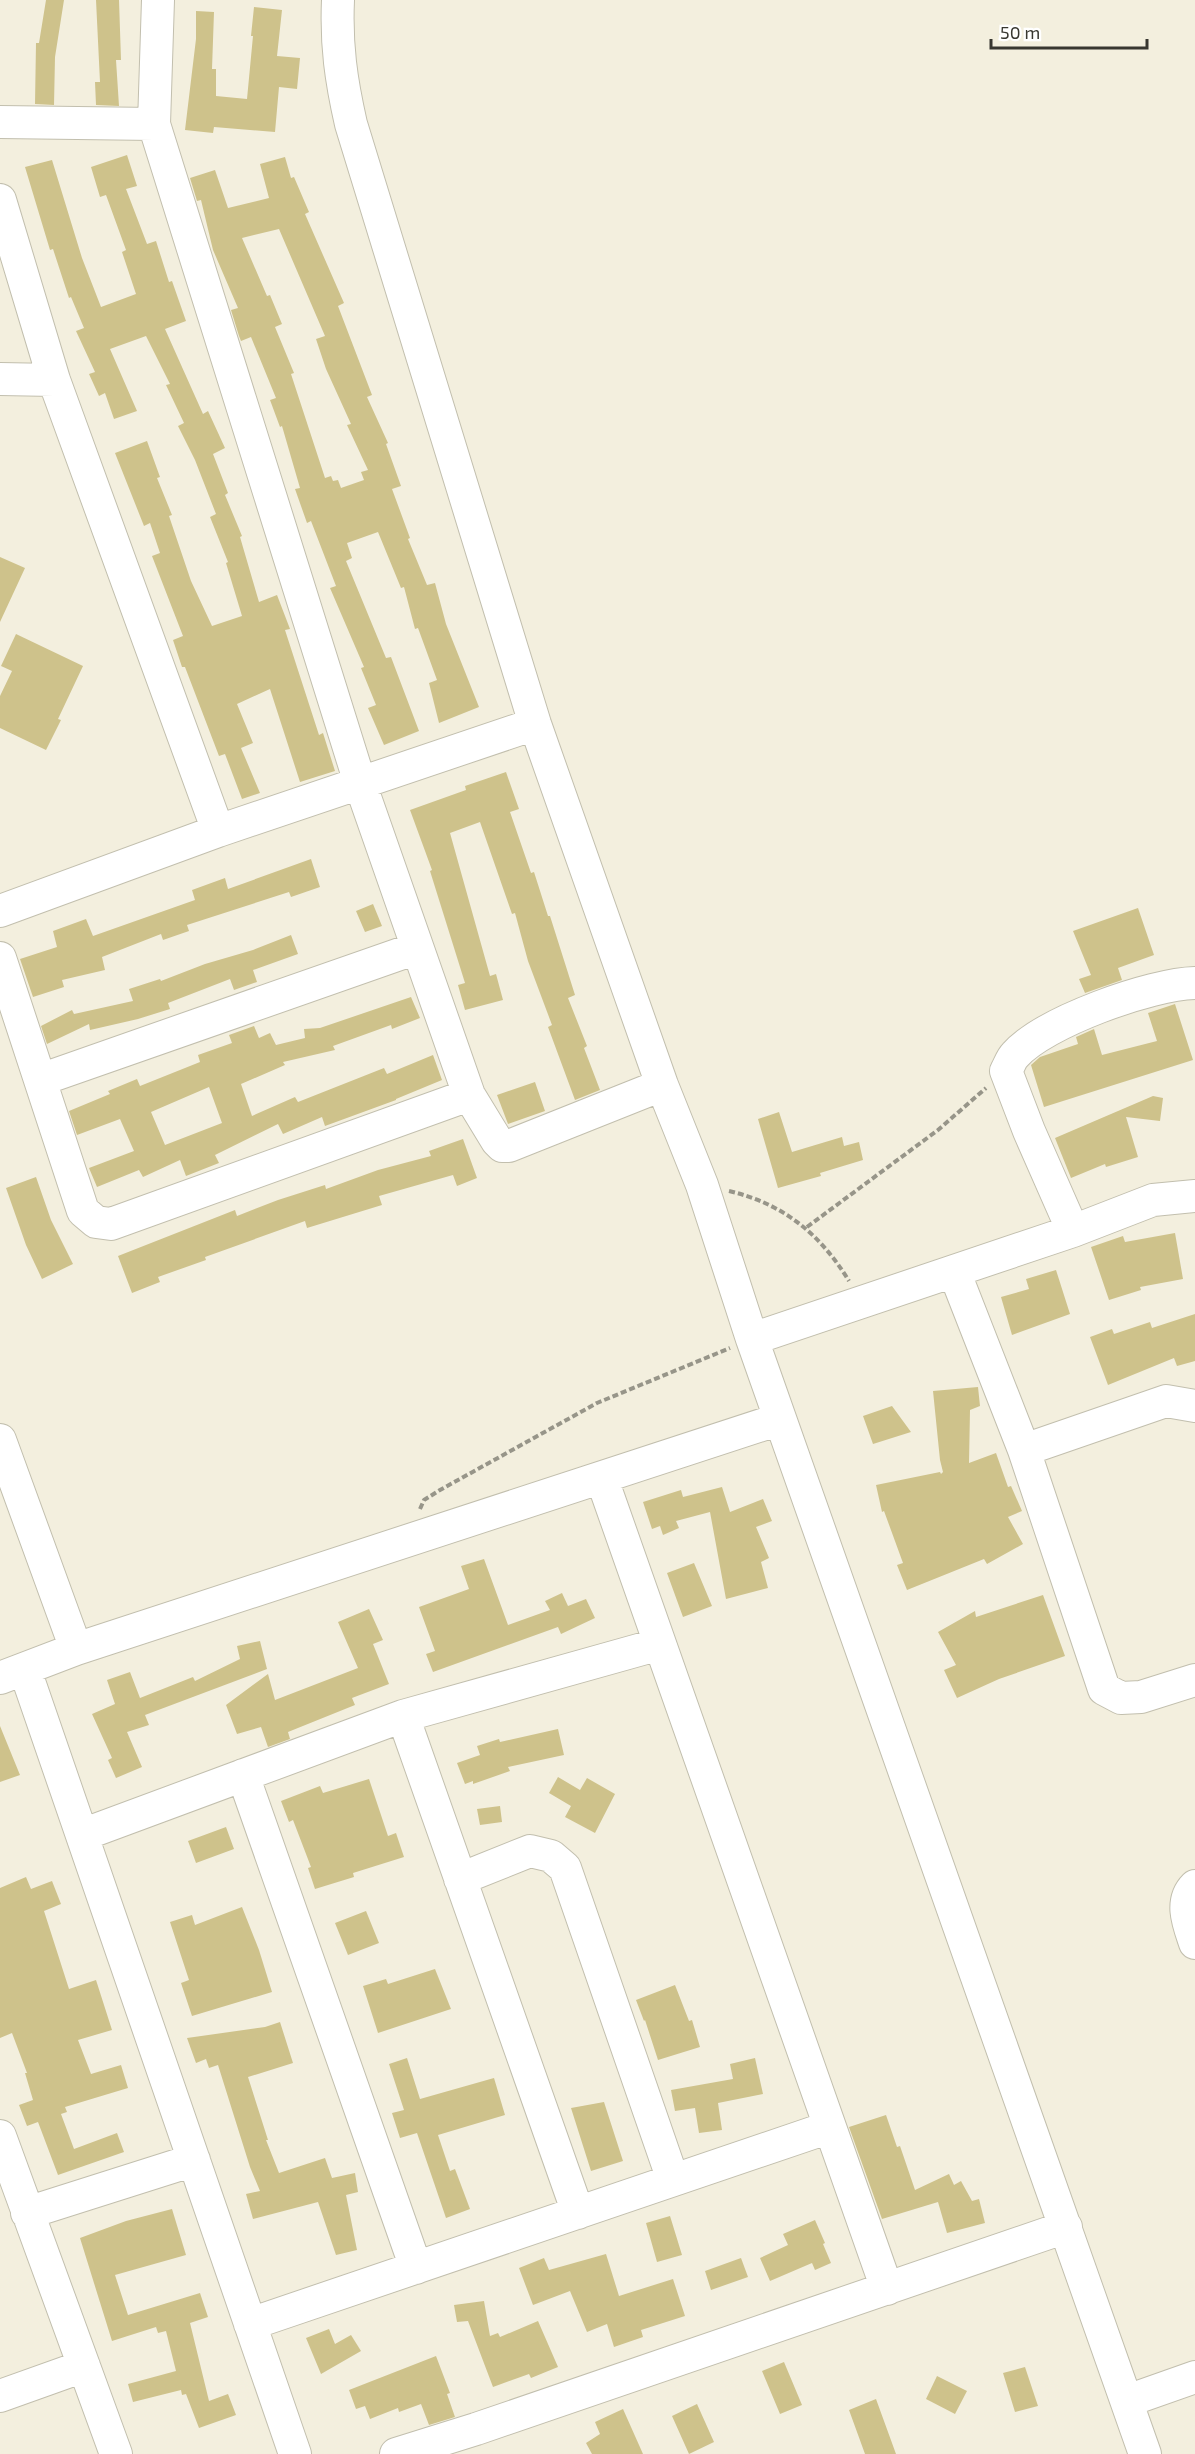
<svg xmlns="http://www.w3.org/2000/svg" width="1195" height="2454" viewBox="0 0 1195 2454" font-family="'Exo 2',sans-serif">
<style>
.building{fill:#cec28b;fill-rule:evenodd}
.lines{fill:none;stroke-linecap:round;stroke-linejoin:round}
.minor-casing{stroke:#c2bfae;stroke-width:34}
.path{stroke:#979589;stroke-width:4;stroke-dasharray:6 3;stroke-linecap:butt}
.minor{stroke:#fff;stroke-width:32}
</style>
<rect width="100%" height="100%" fill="#f3efde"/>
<path class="building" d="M46,0H64L55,57L54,105L35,104L36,43H39Z
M96,0H119L121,60H116L119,106L96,105L95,82H100Z
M254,7L282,10L277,56L300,58L297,89L279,87L275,132L214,127L213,133L185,130L196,39V11L214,12L212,69H216V96L247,99L253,36H251Z
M127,155L137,186L126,189L147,244L156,241L169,282L172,281L186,321L165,329L203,414L208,411L225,448L213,454L228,493L225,495L242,536L240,537L259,602L277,595L290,629L285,630L319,735L323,733L335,771L300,782L270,689L237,704L253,743L241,748L260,793L242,799L225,754L219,756L185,667H182L173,640L183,636L152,556L160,553L150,523L144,526L115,453L147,441L160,477L157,478L172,515L169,516L191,581L212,626L242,616L226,563L228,562L210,517L216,514L195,460L178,426L184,423L166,385L170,384L146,336L110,349L137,411L114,419L105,393L99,396L89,374L95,372L76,331L84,328L71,297L69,298L53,249L50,250L25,167L52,160L82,258L101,307L136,294L122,252L126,250L106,195L100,197L91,167Z
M285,157L291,178L294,177L309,212L305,214L344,303L338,306L372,395L367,397L388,443L386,444L401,486L392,489L410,538L408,539L427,585L435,583L446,624L479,707L439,723L429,683L437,680L418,628L415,629L404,587L401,588L378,532L347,543L352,558L346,561L386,658L391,657L419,731L384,745L368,708L376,705L361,668L364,667L330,588L336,586L311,521L307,523L295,489L300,488L282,426L280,427L270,400L276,398L251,337L241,341L239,336L231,310L238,308L213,250L201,200L197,201L190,178L215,170L228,208L269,198L260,164ZM279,229L325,336L316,339L326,369L351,424L347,425L368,470L361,472L364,480L341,488L338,480L333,481L331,476L325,478L291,374L294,373L275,327L282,324L270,295L267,296L242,238Z
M0,557L25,568L0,622Z
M16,634L83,666L58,719L61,720L46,750L0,728V696L12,671L1,666Z
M506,772L519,809L510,812L531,873L534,872L548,916H550L575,995L568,998L587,1046L584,1048L600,1090L575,1100L548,1027L552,1025L528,961L515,913L512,914L480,822L450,833L490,976L496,974L503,1000L465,1010L458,985L465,983L430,871L432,870L410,810L466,790L465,786Z
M311,859L320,887L291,897L289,892L187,925L189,931L163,940L161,934L102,957L105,970L62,980L64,987L33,997L20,959L57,947L53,931L86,919L93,936L195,900L192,890L225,878L228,889Z
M373,904L382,926L365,932L356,911Z
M1138,908L1154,955L1118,968L1122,980L1085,993L1079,979L1091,975L1073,931Z
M291,935L298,954L253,970L257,982L234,990L230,979L168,1003L170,1009L138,1019L90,1030L89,1024L47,1044L41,1026L72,1010L74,1014L133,1001L129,989L160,979L161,981L205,964L253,950Z
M411,997L420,1018L392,1029L391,1025L333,1046L335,1050L283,1062L285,1065L241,1084L252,1116L295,1097L298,1102L384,1068L387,1074L433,1055L442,1080L396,1099V1100L325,1126L322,1117L283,1134L278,1124L215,1155L219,1163L186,1176L180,1160L143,1177L139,1170L97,1187L89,1168L134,1151L120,1119L77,1135L69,1111L110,1094L108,1091L137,1079L140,1086L200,1062L198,1055L232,1043L229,1035L254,1026L259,1038L270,1033L276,1045L305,1038L304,1029L320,1028ZM209,1087L222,1123L165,1145L151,1112Z
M1175,1004L1193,1060L1044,1107L1031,1065L1040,1057L1078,1044L1076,1037L1094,1029L1102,1055L1157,1041L1148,1013Z
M535,1082L545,1111L508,1124L497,1095Z
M1153,1096L1163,1098L1160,1121L1126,1117L1138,1157L1106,1167L1105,1164L1071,1178L1055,1138Z
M779,1112L792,1152L842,1137L844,1146L859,1142L863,1160L820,1173L821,1176L778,1188L758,1119Z
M463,1139L477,1178L457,1186L453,1175L379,1196L382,1205L307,1228L305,1221L205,1257L206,1260L158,1277L160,1282L132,1293L118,1256L235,1210L237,1216L278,1200L325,1185L326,1189L378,1170L431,1156L429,1151Z
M36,1177L51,1220L73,1264L42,1279L26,1245L6,1188Z
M1175,1233L1183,1279L1140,1287L1141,1290L1109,1300L1091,1247L1123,1236L1125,1242Z
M1056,1270L1070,1314L1012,1335L1001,1297L1029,1289L1026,1279Z
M1195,1314V1361L1177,1366L1174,1358L1108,1385L1090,1337L1112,1329L1114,1334L1150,1322L1152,1328Z
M978,1387L980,1406L970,1410L969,1463L996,1453L1008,1487L1011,1486L1022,1511L1008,1517L1023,1544L987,1564L984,1559L907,1590L897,1565L903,1563L884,1511L882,1512L876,1485L940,1472L941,1474L943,1472L940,1460L933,1391Z
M892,1406L911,1432L873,1444L863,1416Z
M722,1487L730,1512L763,1499L772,1521L756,1527L769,1558L761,1562L768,1588L726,1599L710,1512L676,1521L679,1528L663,1535L660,1526L652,1529L643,1502L681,1490L683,1497Z
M484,1559L508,1625L550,1610L545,1601L562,1593L568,1606L586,1599L595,1618L561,1634L558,1627L433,1672L426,1654L435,1651L419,1607L469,1589L461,1566Z
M694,1563L712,1606L683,1617L667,1573Z
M1043,1595L1065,1656L999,1679L957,1698L944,1670L956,1665L938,1632L975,1611L976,1617Z
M369,1609L383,1640L373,1644L389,1684L352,1698L355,1705L288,1732L290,1739L268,1747L261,1727L237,1734L226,1705L268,1674L275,1700L358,1668L338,1622Z
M260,1641L267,1669L145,1715L149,1725L127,1732L142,1767L116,1778L108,1760L112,1758L92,1714L115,1704L107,1680L130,1672L140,1698L193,1677L195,1681L240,1659L237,1646Z
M0,1726L20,1775L0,1782Z
M558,1729L564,1755L508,1767L510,1771L473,1784V1781L465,1784L457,1763L480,1755L477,1746L499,1739L500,1742Z
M558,1777L580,1790L587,1778L615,1794L595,1833L565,1817L571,1806L549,1793Z
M369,1779L388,1836L396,1833L404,1857L353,1873L354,1877L315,1889L308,1868L311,1867L293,1820L289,1822L281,1801L320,1786L323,1793Z
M500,1806L502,1822L480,1825L477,1809Z
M226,1827L234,1849L196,1863L188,1841Z
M26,1877L31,1889L52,1881L61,1904L44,1911L69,1989L96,1980L112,2030L78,2040L91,2074L121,2065L128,2088L65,2107L67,2112L61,2114L74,2149L117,2133L124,2152L58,2175L38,2122L27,2126L19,2105L33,2100L25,2073H27L12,2033L0,2038V1888Z
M242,1907L259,1950L272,1992L192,2016L181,1983L189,1980L170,1922L192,1915L195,1925Z
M366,1911L379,1943L348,1955L335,1923Z
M435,1969L451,2009L378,2033L363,1986L386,1979L388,1984Z
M675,1985L689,2021L692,2020L700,2047L658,2060L645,2020L644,2021L636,2000Z
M280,2022L293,2063L248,2077L268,2140H266L279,2173L325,2158L332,2178L355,2173L358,2192L346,2195L357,2250L336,2255L318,2202L253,2219L246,2194L260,2191L250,2167L218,2065L209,2068L206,2059L196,2063L187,2038L265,2027Z
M407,2058L420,2099L494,2078L505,2115L438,2135L450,2171L455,2169L470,2209L446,2218L417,2133L400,2138L392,2113L404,2110L389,2064Z
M755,2058L763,2094L718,2103L722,2130L699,2133L695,2108L675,2111L671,2090L733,2079L730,2064Z
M604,2102L623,2161L591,2171L571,2108Z
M886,2115L897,2147L900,2146L915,2190L949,2174L954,2185L961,2181L972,2201L979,2199L985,2223L947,2233L938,2202L882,2219L849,2127Z
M172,2209L186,2255L115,2275L128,2315L200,2293L208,2317L190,2323L209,2401L228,2394L236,2415L199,2428L186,2394L182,2395L181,2390L133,2402L128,2384L176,2371L166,2331L158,2333L156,2327L112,2341L80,2238L126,2221Z
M670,2216L682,2255L657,2262L646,2223Z
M815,2220L825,2243L823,2244L831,2263L815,2270L812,2263L770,2281L760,2258L788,2245L783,2234Z
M606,2254L619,2296L673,2279L685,2316L641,2330L643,2337L614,2347L607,2324L587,2332L570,2291L533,2305L519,2268L544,2258L549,2270Z
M741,2258L748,2277L711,2290L705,2271Z
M484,2301L490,2336L498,2333L500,2337L538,2321L558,2367L531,2378L529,2374L493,2387L468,2321L457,2322L454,2305Z
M329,2329L335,2344L351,2335L361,2351L321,2374L306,2338Z
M436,2356L450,2393L447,2394L455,2417L429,2425L421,2404L399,2412L398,2408L370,2419L365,2406L356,2409L349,2390Z
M784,2362L802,2405L780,2414L762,2371Z
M1025,2367L1038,2406L1015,2412L1003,2373Z
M937,2376L967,2391L955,2414L926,2399Z
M876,2399L896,2454H865L849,2410Z
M697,2404L714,2442L689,2454L672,2416Z
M623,2409L643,2454H592L586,2443L600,2434L595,2422Z"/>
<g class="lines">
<g class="minor-casing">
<path id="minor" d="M158,0L154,124L360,783L469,1095L497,1141L502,1146H509L662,1085
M338,0C336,45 341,80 351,124L535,724L662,1085L702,1185L752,1339L1145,2454
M0,122L154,124
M0,200L54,380L218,831
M0,379L54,380
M0,911L218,831L535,724
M0,958L83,1211L96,1222L111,1224L469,1095
M40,1080L417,948
M1073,1231L1029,1131L1006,1071C1009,1066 1011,1059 1015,1055C1044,1022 1151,984 1195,983
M954,1271L1024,1450L1104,1689L1121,1698L1141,1697L1195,1680
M752,1339L1073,1231L1153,1200L1195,1196
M0,1440L76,1649
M1024,1450L1166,1401L1195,1406
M602,1479L887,2289
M25,1670L295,2454
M0,1678L76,1649L780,1419
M403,1716L578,2213
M243,1775L416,2268
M82,1835L403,1716L660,1644
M460,1879L530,1851L551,1856L565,1868L673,2180
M1195,1886C1179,1902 1189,1925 1195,1943
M0,2136L116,2454
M27,2213L194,2160
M250,2324L830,2127
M0,2396L84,2366
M1127,2401L1195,2377
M396,2454L476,2429L1066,2227"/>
</g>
<path class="path" d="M729,1191C784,1204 820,1234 849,1281
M807,1227L938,1130L986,1088
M420,1509L424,1500L440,1490L597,1403L730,1348"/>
<use href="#minor" class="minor"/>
</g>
<path d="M991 39v9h156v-9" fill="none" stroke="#383730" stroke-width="3"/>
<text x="1000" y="39" font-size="18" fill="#383730" stroke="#ffffff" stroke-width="4.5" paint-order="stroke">50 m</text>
</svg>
